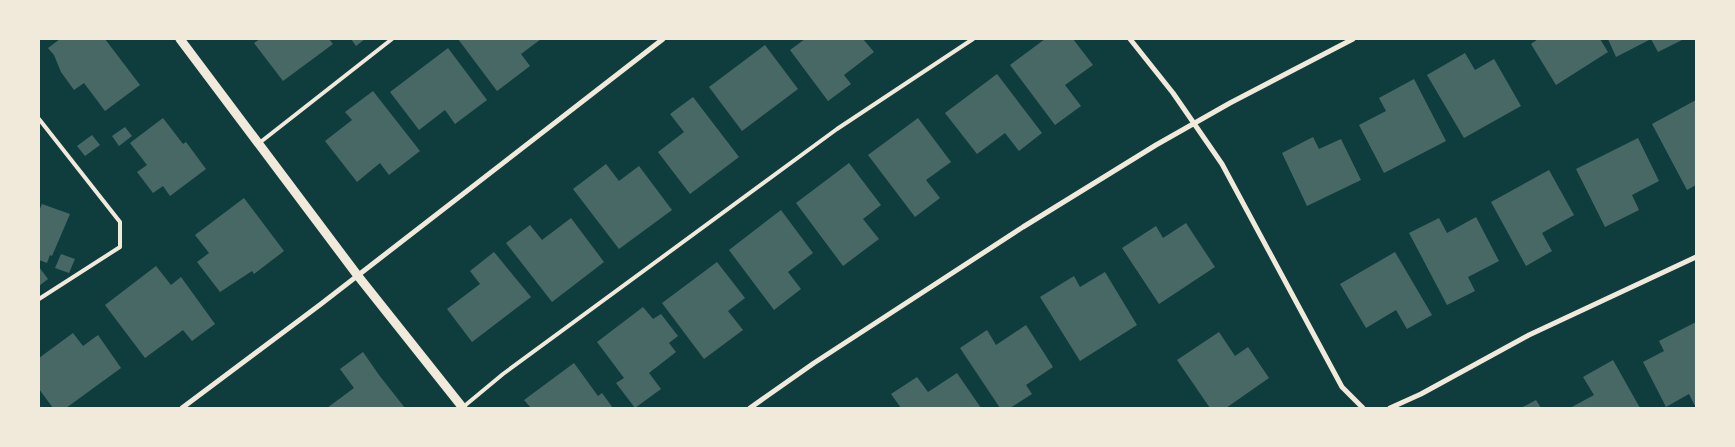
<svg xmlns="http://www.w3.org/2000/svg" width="1735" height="447" viewBox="0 0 1735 447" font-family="Spectral,serif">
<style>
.building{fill:#486865}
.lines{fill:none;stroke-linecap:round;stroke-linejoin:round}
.service{stroke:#f1e9da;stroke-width:4}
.minor{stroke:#f1e9da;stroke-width:5}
.tertiary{stroke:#f1e9da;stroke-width:9}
</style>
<rect width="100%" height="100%" fill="#0f3d3e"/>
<path class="building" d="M60,39H105L140,85L105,111L84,83L74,90L61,72L54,55L48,48Z
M260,39H329L333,44L283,81L254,43Z
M351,39H365L356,46Z
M458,39H541L521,54L530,66L497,91Z
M805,39H863L874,52L844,75L851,84L828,101L790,50Z
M1045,39H1073L1093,65L1065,85L1081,106L1055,125L1010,65Z
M1538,39H1600L1608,52L1556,85L1531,44Z
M1608,39H1684L1658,52L1651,39L1616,57Z
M765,45L798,89L742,131L709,87Z
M448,48L487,100L455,124L445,110L419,130L390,92Z
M1465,53L1475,70L1494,59L1521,106L1464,138L1427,75Z
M997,74L1042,133L1019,151L1005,133L977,154L945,113Z
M1414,79L1446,141L1384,173L1359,125L1386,111L1379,98Z
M373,91L420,151L389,175L380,163L357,182L325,141L352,120L345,112Z
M693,97L739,157L690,194L658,152L684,132L670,114Z
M1696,100V185L1687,190L1652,124Z
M163,118L183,144L186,142L206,169L170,196L163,186L153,193L137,172L147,165L130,143Z
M918,118L951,162L926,180L940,198L915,217L868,155Z
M125,127L132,136L119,146L112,136Z
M92,135L100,145L85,156L77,146Z
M1313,137L1319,149L1341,139L1361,180L1307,206L1282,153Z
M1638,138L1659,181L1632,195L1639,210L1605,227L1576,169Z
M849,163L881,205L863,219L879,239L843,266L796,203Z
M606,164L619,181L639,166L672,210L619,249L573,189Z
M1549,170L1574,215L1542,233L1552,251L1526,266L1491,202Z
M244,198L284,251L254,274L252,271L220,292L197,262L209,253L195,235Z
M42,204L70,214L52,256L50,255L47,263L39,260V211Z
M781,210L813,253L788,272L801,289L774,310L729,250Z
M1476,217L1499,261L1468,277L1475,291L1447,305L1409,233L1439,218L1447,233Z
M571,218L604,262L552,302L506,243L530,225L542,240Z
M1186,223L1215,267L1159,304L1122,248L1156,226L1163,238Z
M494,252L531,297L472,342L447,309L480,284L470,271Z
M1395,252L1432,315L1407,329L1396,310L1366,328L1340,284Z
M61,254L75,259L69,273L55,268Z
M717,262L745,298L728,311L743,330L704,359L662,303Z
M156,266L171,285L181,277L215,324L192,341L183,330L145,358L105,305Z
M39,267L48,279L39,286Z
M1105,272L1137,325L1080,361L1040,297L1074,276L1080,287Z
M643,307L653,319L661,314L678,336L669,343L676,352L649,373L661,389L635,408L616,383L624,378L597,342Z
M1696,322V408L1689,394L1666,407L1643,362L1664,351L1659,341Z
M1026,325L1053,367L1026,385L1032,394L1010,408H1000L960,348L987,330L996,345Z
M1219,332L1235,356L1248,347L1269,378L1226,408H1210L1177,360Z
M73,333L83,346L98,335L121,368L66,408H53L39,389V358Z
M363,352L379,375L405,408H327L354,388L340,369Z
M1613,360L1640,408H1570L1594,395L1583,377Z
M574,363L598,396L602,393L613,408H531L524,400Z
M957,373L981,408H901L891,394L917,377L928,392Z
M1536,400L1541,408H1521Z"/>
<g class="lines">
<path class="service" d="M39,119L120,222V247L39,299
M258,144L392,39
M462,408L503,374L837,129L973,39"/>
<path class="minor" d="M1130,39L1173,93L1222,164L1342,387L1363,408
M182,408L321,304L663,39
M750,408L814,363L1023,227L1156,145L1230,103L1353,39
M1390,408L1421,394L1529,335L1696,257"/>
<path class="tertiary" d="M180,39L358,276L463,408"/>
</g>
<rect width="1735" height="447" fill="none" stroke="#f1e9da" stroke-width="80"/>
</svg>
